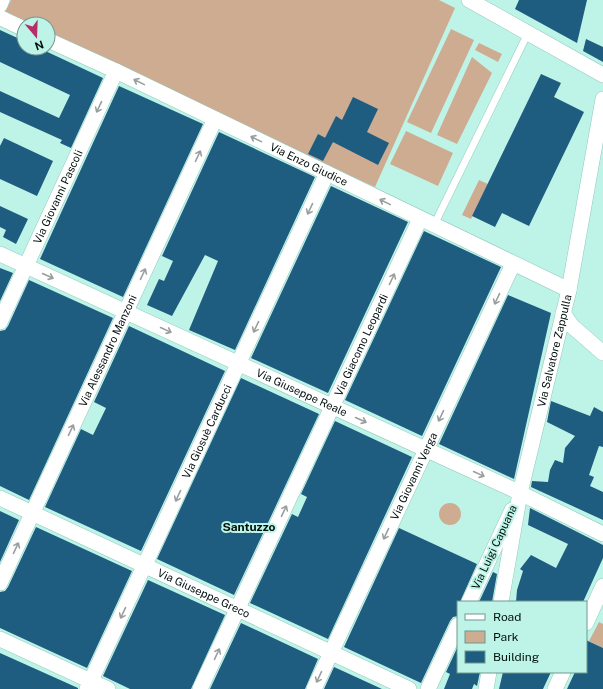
<svg xmlns="http://www.w3.org/2000/svg" width="603" height="689" viewBox="0 0 603 689" font-family="'Public Sans',sans-serif">
<style>
.green{fill:#ceac92}
.building{fill:#1e5c80}
.lines{fill:none;stroke-linecap:round;stroke-linejoin:round}
.lane-casing{stroke:#93c9bd;stroke-width:8}
.street-casing{stroke:#93c9bd;stroke-width:16}
.lane{stroke:#fff;stroke-width:7}
.street{stroke:#fff;stroke-width:15}
.oneway{stroke:#999f9e}
.labels{text-anchor:middle;stroke-width:4;stroke-linejoin:round;paint-order:stroke}
.street-label{font-size:11px;fill:#000f0c;stroke:#bdf4e7}
.neighbourhood-label{font-size:12px;font-weight:bold;fill:#000f0c;stroke:#bdf4e7}
</style>
<rect width="100%" height="100%" fill="#bdf4e7"/>
<path class="green" d="M11,0H439L455,8L375,187L322,163L48,32V24H30L5,12Z
M451,29L474,40L431,133L407,122Z
M479,43L502,54L498,62L475,50Z
M472,57L492,73L457,144L437,135Z
M406,131L453,153L438,186L390,164Z
M479,180L488,184L471,219L462,215Z
M439 514a11 11 0 1 1 22 0a11 11 0 1 1-22 0Z
M599,622L603,624V648L589,641Z"/>
<path class="building" d="M519,0H587L577,43L515,9Z
M0,30L24,41V48H39L103,78L71,148L60,143L62,140L0,112V91L59,118L70,95L0,62Z
M586,39L603,47V62L583,51Z
M541,74L561,83L554,97L584,112L529,226L502,213L495,227L472,216Z
M119,86L203,124L123,297L40,259Z
M353,97L378,109L367,132L389,143L378,165L325,138L336,116L342,120Z
M219,132L315,177L235,350L189,330L218,261L205,255L172,316L147,305L159,279L164,281L173,261L162,256Z
M318,134L333,142L323,161L308,154Z
M4,138L53,161L37,196L0,179V146Z
M331,186L408,222L328,393L251,358Z
M0,206L28,219L16,244L3,237L6,230L0,227Z
M424,231L501,267L422,436L345,400Z
M0,268L13,273L0,301Z
M29,280L113,318L29,500L0,486V331L5,330L8,326Z
M508,295L551,313L514,479L439,444Z
M129,326L225,371L141,551L45,507L81,429L93,435L106,408L94,402Z
M241,378L319,414L234,595L157,559Z
M551,401L590,416L594,407L603,412V447L599,446L589,475L594,477L590,486L603,492V520L531,487L532,481L548,482L550,470L555,460L563,463L565,448L575,436L547,422Z
M335,421L412,457L328,639L250,603L292,514L298,517L307,497L301,494Z
M530,508L603,545V558L583,602H516L517,590L523,571L520,569L531,555L556,568L568,544L528,525Z
M0,511L19,520L0,562Z
M36,527L132,571L87,668L0,628V592L5,591L8,587Z
M399,528L477,564L460,602H458V616L453,617L450,621L421,683L344,647Z
M493,572L497,574L492,602H479Z
M148,580L225,615L191,689H130L103,676Z
M241,623L318,659L305,689H210Z
M586,640L603,648V689H567L575,672H586Z
M458,646V672H480L477,686L474,684L472,689H444L450,674L446,672Z
M0,653L78,688V689H0Z
M334,667L345,672L382,689H324Z
M503,672H551L543,689H499Z"/>
<g class="lines">
<g class="lane-casing">
<path id="lane" d="M434,225L528,33"/>
</g>
<g class="street-casing">
<g id="street">
<path d="M469,0L603,75"/>
<path d="M0,5L2,0"/>
<path d="M0,17L1,18L24,29"/>
<path id="s1" d="M48,40L116,71L569,290"/>
<path id="s2" d="M0,254L512,489L603,534"/>
<path d="M563,313L572,326L603,353"/>
<path id="s3" d="M0,322L116,71"/>
<path id="s4" d="M0,498L409,689"/>
<path id="s5" d="M0,583L215,119"/>
<path d="M469,602L512,510"/>
<path id="s6" d="M501,602L520,493L569,290L603,99"/>
<path d="M586,623L603,586"/>
<path d="M0,639L108,689"/>
<path id="s7" d="M87,689L327,173"/>
<path id="s8" d="M200,689L420,219"/>
<path id="s9" d="M314,689L513,264"/>
<path d="M428,689L458,625"/>
<path d="M486,689L489,672"/>
<path d="M555,689L563,672"/>
</g>
</g>
<use href="#lane" class="lane"/>
<use href="#street" class="street"/>
</g>
<defs><path id="oneway-shaft" d="M-6 0H5M1.5-3L5.5 0L1.5 3" fill="none" stroke-width="1.6" stroke-linecap="round" stroke-linejoin="round"/></defs>
<g class="oneway">
<use href="#oneway-shaft" transform="translate(139 82) rotate(-154)"/>
<use href="#oneway-shaft" transform="translate(99 107) rotate(115)"/>
<use href="#oneway-shaft" transform="translate(256 139) rotate(-154)"/>
<use href="#oneway-shaft" transform="translate(198 156) rotate(-65)"/>
<use href="#oneway-shaft" transform="translate(385 202) rotate(-154)"/>
<use href="#oneway-shaft" transform="translate(310 209) rotate(115)"/>
<use href="#oneway-shaft" transform="translate(143 274) rotate(-65)"/>
<use href="#oneway-shaft" transform="translate(48 276) rotate(24)"/>
<use href="#oneway-shaft" transform="translate(392 279) rotate(-65)"/>
<use href="#oneway-shaft" transform="translate(497 299) rotate(115)"/>
<use href="#oneway-shaft" transform="translate(256 327) rotate(115)"/>
<use href="#oneway-shaft" transform="translate(166 330) rotate(25)"/>
<use href="#oneway-shaft" transform="translate(441 416) rotate(115)"/>
<use href="#oneway-shaft" transform="translate(361 420) rotate(24)"/>
<use href="#oneway-shaft" transform="translate(71 430) rotate(-65)"/>
<use href="#oneway-shaft" transform="translate(479 474) rotate(25)"/>
<use href="#oneway-shaft" transform="translate(178 496) rotate(115)"/>
<use href="#oneway-shaft" transform="translate(284 511) rotate(-65)"/>
<use href="#oneway-shaft" transform="translate(386 534) rotate(115)"/>
<use href="#oneway-shaft" transform="translate(16 548) rotate(-65)"/>
<use href="#oneway-shaft" transform="translate(123 613) rotate(115)"/>
<use href="#oneway-shaft" transform="translate(217 654) rotate(-65)"/>
<use href="#oneway-shaft" transform="translate(319 677) rotate(115)"/>
</g>
<g class="labels">
<g class="street-label">
<text dy="4" stroke="none"><textPath href="#s1" startOffset="289">Via Enzo Giudice</textPath></text>
<text dy="4" stroke="none"><textPath href="#s3" startOffset="138">Via Giovanni Pascoli</textPath></text>
<text dy="4" stroke="none"><textPath href="#s8" startOffset="380">Via Giacomo Leopardi</textPath></text>
<text dy="4" stroke="none"><textPath href="#s5" startOffset="256">Via Alessandro Manzoni</textPath></text>
<text dy="4" stroke="none"><textPath href="#s6" startOffset="257">Via Salvatore Zappulla</textPath></text>
<text dy="4" stroke="none"><textPath href="#s2" startOffset="332">Via Giuseppe Reale</textPath></text>
<text dy="4" stroke="none"><textPath href="#s7" startOffset="284">Via Giosuè Carducci</textPath></text>
<text dy="4" stroke="none"><textPath href="#s9" startOffset="235">Via Giovanni Verga</textPath></text>
<text transform="translate(494 547) rotate(-65)" y="4">Via Luigi Capuana</text>
<text dy="4" stroke="none"><textPath href="#s4" startOffset="225">Via Giuseppe Greco</textPath></text>
</g>
<g class="neighbourhood-label">
<text x="249" y="531">Santuzzo</text>
</g>
</g>
<rect x="457" y="601" width="130" height="72" fill="#bdf4e7" stroke="#71988f"/>
<rect x="465" y="614" width="20" height="6" fill="#ffffff" stroke="#71988f"/>
<text x="493" y="621" font-size="12" fill="#000f0c">Road</text>
<rect x="465" y="631" width="20" height="12" fill="#ceac92" stroke="#71988f"/>
<text x="493" y="641" font-size="12" fill="#000f0c">Park</text>
<rect x="465" y="651" width="20" height="12" fill="#1e5c80" stroke="#71988f"/>
<text x="493" y="661" font-size="12" fill="#000f0c">Building</text>
<g transform="translate(36 36) rotate(161)"><circle r="19" fill="#bdf4e7" stroke="#71988f"/>
<path d="M0-3L7 15L0 10L-7 15Z" fill="#b72d69"/>
<text y="-6" font-size="11" font-weight="bold" text-anchor="middle" fill="#000f0c">N</text>
</g>
</svg>
